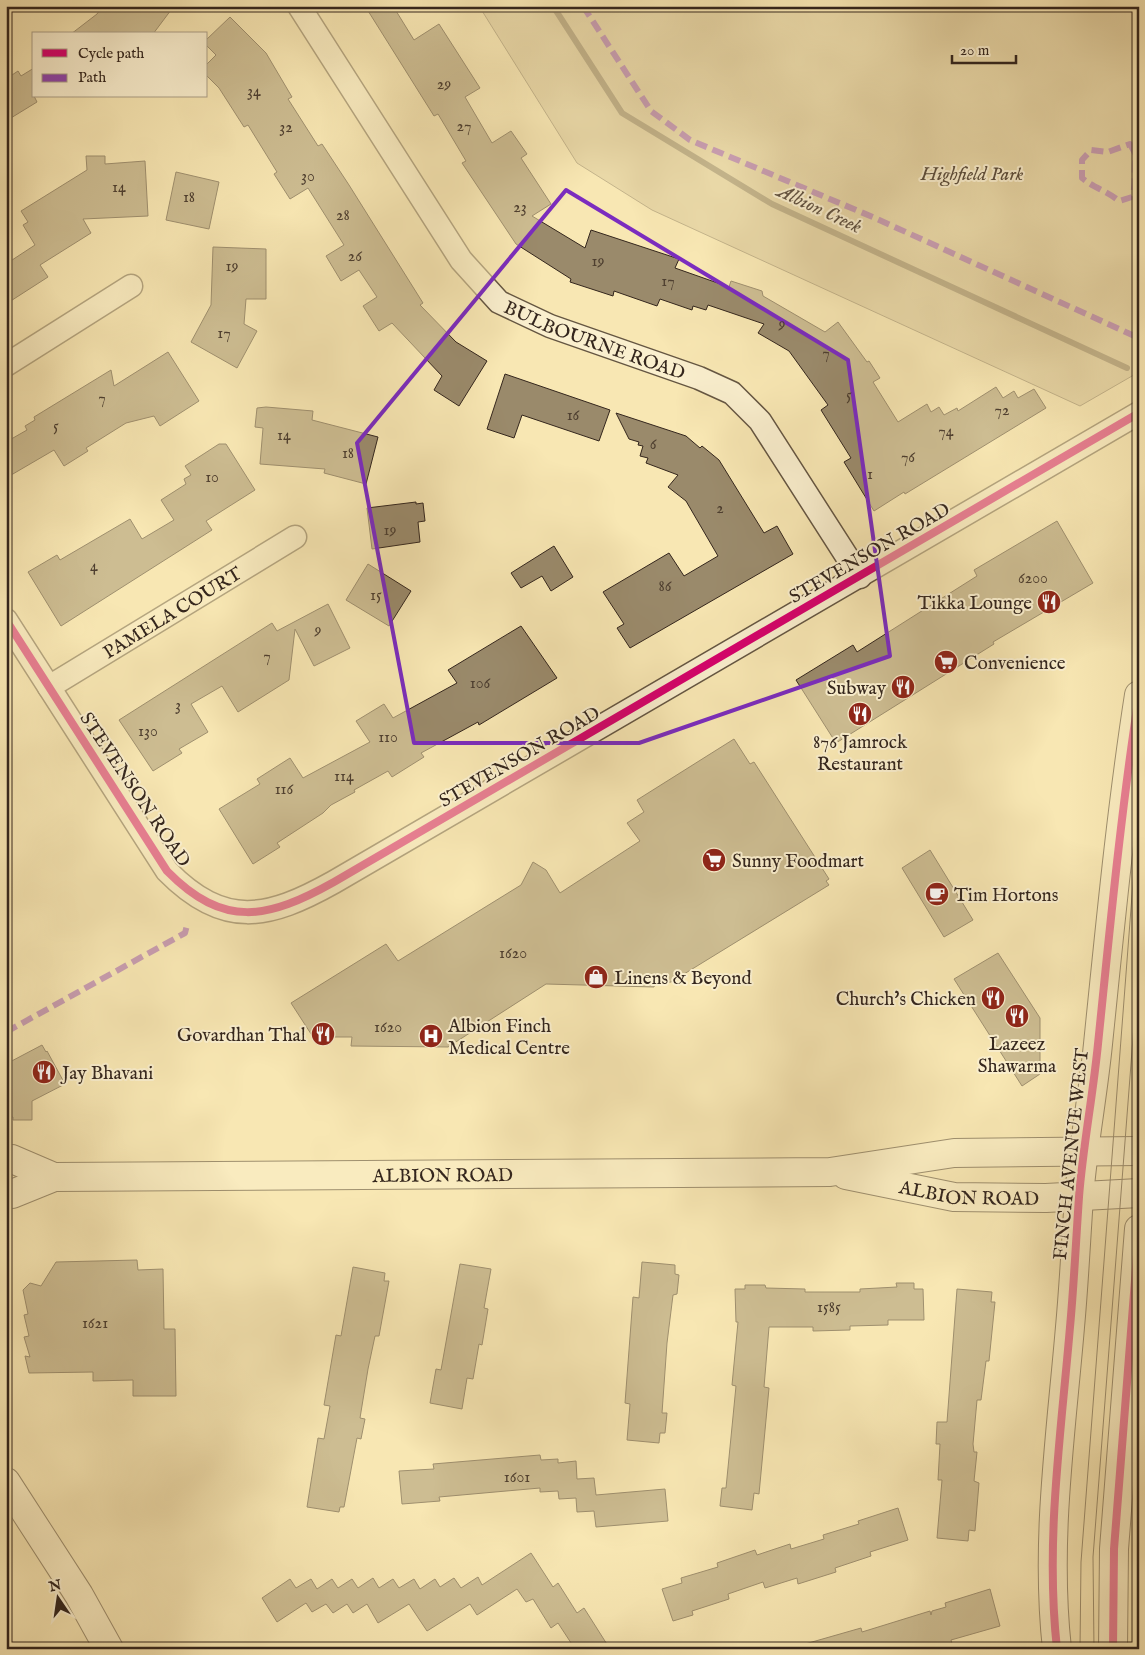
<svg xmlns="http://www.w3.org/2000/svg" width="1145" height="1655" viewBox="0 0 1145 1655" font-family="'IM FELL English',serif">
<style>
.green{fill:#d7c69a;stroke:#86765c}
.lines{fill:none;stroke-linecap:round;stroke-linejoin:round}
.stream{stroke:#817258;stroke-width:6}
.building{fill:#9a8a6b;stroke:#34261d}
.street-casing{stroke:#655642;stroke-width:25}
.secondary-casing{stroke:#34261d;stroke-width:30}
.street{stroke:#faefce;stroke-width:22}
.secondary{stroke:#faefce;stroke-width:28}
.tram{stroke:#34261d;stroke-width:1}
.quiet{stroke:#8e44ad;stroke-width:6;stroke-dasharray:12 6;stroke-linecap:butt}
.cycleway-casing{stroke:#faefce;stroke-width:11}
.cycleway{stroke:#d6006c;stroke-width:8}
.marked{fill:none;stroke:#7b2cbf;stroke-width:4;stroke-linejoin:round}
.labels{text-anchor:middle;stroke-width:4;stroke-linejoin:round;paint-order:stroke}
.number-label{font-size:16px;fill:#4e3f30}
.park-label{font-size:19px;font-style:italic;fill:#5d4e3c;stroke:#faefce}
.street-label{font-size:19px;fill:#34261d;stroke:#faefce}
.poi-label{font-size:19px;fill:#34261d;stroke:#faefce;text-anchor:start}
.water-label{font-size:20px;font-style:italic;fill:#615240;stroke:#faefce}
</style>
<rect width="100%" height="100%" fill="#f8e7b3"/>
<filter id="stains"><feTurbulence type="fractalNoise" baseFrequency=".004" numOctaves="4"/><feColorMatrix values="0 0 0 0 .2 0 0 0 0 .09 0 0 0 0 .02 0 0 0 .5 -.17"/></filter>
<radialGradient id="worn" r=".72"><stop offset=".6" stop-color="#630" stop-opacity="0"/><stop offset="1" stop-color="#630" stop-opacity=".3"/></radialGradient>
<path class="green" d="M479,6H1139V372L1080,406L652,210L577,163Z"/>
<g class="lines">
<path class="stream" d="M553,6L622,113L772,204L1127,368"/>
</g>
<path class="building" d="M103,6H174L153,34H71L97,14Z
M365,6H393L414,40L439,24L480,88L465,97L492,143L511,131L527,154L521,158L551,204L532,216L585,248L591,230L679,259L675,268L729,287L731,281L762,291L763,296L825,332L838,322L867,362L869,361L880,378L873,382L898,422L927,404L931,412L939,407L944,415L957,408L958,411L996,387L1003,398L1014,391L1018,398L1034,389L1046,408L905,494L904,492L874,511L844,462L851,458L821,410L828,405L789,351L758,333L764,324L708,305L706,310L693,306L692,310L660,299L657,306L614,291L613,296L570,282L571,279L516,244L462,163L466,161L438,114L434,116Z
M230,17L266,53L292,97L288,99L318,146L322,144L349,185L423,303L420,305L456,342L487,361L459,406L434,390L442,376L392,323L379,331L363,306L377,297L359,270L341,281L326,256L344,245L308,188L290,199L274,174L277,172L248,125L244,127L219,88L206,75V65L216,55L206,45V40Z
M34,68V96L37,102L6,121V79L18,71L21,76Z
M86,156H105V164L145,161L148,216L83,219L91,233L40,265L48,277L6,304V264L35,245L23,225L28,222L21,211L87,170Z
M176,172L219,182L209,229L166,220Z
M213,247L266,249V299H246L244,324L257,331L237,368L191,342L211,305Z
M168,352L199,401L160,426L154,416L126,423L86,448L88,451L64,466L54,450L6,478V442L27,430L25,426L35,420L34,417L111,370L114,386Z
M505,374L610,410L599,441L522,415L514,438L487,429Z
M266,407L313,411L312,420L378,437L366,484L324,473L325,469L260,464L263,428L255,427L257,408Z
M616,413L686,436L700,448L702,446L719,460L764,533L777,526L793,554L630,648L617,628L624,624L603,592L669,553L684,576L718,556L686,501L668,487L678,475L646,463L648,458L640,456L643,446L638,445L639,442L629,439Z
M219,444H226L255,490L206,521L212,530L61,626L28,572L57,555L60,560L130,519L142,539L174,520L161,500L186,484L184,479L191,475L185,466Z
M416,502V504L423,503L425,521L418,522L420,542L372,549L367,508Z
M1057,521L1093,583L993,642L994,644L836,743L796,680L853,645L857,652L977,576L974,570Z
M554,546L573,577L551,591L542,576L521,588L511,573Z
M368,564L411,591L389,626L346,600Z
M328,604L350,648L314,666L295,629L289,680L238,712L222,686L191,704L208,732L179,749L182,753L153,771L119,720L272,623L277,631Z
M521,626L557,678L479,725L478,722L421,753L424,757L392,777L388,771L354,790L355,792L331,805L323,813L277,843L280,847L253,864L219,809L260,784L257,779L290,758L303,778L370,742L356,721L384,704L393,718L457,683L448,670Z
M734,739L750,764L754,762L829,879L826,881L829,885L671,982L655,983L654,987L546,984L448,1047L351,1046L352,1037H313L291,1003L386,944L398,961L521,885L533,862L546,870L560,893L640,841L627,823L644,812L637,800Z
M930,850L973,920L944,937L902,868Z
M998,953L1040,1018V1074L1022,1086L954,979Z
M42,1045L46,1052L47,1051L65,1084L32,1101V1120H13V1117H6V1064Z
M137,1260L138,1270L163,1269L164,1329H175L176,1396H133V1380L93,1381V1372L29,1373L25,1356L30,1357L24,1337L29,1336L24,1315L28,1314L23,1290L30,1283L41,1286L56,1262Z
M642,1262L675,1265V1274L679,1275L677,1294L673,1295L667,1343L662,1413H667L665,1433H660L659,1443L627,1440L630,1404L625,1403L633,1297L639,1298Z
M460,1264L491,1269L484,1308L488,1309L482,1345L479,1344L473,1379L467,1378L462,1409L430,1403L436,1369L441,1370Z
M353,1267L385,1273L384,1281H389L379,1336H375L368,1369L360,1418L365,1419L361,1439L357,1438L344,1507H340L339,1512L307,1507L318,1438L324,1439L330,1406L324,1405L336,1335L341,1336Z
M896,1283H914V1289H923L924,1320H888V1325L850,1326V1330L813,1331V1327H769L764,1387L769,1388L759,1494L754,1493L752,1510L720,1506L722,1488H726L736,1386L732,1385L738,1322H736L735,1289H745V1285H765L766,1288L805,1289V1292H860V1289L897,1287Z
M957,1289L992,1292L991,1302H995L989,1361H986L981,1400H977L973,1444L974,1452H977L974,1481L979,1483L975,1531L969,1530L968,1541L937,1538L942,1480H938L940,1444H936L937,1422H947Z
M540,1455L541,1460L558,1459V1463L576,1461L577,1479L594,1478L596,1495L665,1489L668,1521L596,1527L594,1511L577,1512L576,1498L559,1499L558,1491L540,1492V1488L439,1497L440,1501L402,1504L399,1471L434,1469L433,1464Z
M898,1508L908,1540L870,1552L871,1556L835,1568L836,1572L798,1584L797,1578L765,1588L763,1582L728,1594L729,1599L692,1611L693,1615L673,1621L662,1589L682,1583L681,1578L718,1567L717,1563L755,1550L757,1555L790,1544L791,1549L824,1539L823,1535L859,1524L858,1521Z
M531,1553L553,1587L558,1583L577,1613L584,1608L610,1649H575L558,1623L551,1628L533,1599L526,1602L517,1589L477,1615L470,1604L427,1631L409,1604L378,1623L367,1604L353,1613L347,1604L333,1613L326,1604L312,1612L306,1603L277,1622L262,1598L290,1579L296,1588L311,1579L317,1589L332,1579L338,1588L352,1579L358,1588L373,1578L379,1588L393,1579L399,1588L414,1579L420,1589L435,1579L440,1587L454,1578L461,1588L478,1577L482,1585Z
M990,1589L1000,1626L951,1640L952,1644L942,1649H806L805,1644L861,1628L862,1632L930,1611L931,1615L932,1611L946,1607L945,1603Z"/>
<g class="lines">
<g class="street-casing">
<g id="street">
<path id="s1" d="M299,6L461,260L499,302L550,326L699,378L732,393L760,421L860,577"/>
<path d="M6,365L131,286"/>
<path d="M6,620L167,871C224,929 268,919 334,882L1139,413"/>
<path id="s2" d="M49,687L295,537"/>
</g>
</g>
<g class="secondary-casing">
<g id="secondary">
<path d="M6,1159H12L54,1177"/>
<path id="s3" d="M846,1175L954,1197L1046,1198L1139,1193"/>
<path id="s4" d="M6,1194H12L54,1177L830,1172L954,1153L1139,1151"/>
<path d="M6,1482L79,1595L109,1649"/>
<path d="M1057,1649C1045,1541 1061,1434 1070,1327C1074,1284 1076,1240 1079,1197C1083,1146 1093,1095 1098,1044C1110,927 1121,811 1139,695"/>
<path d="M1113,1649L1114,1549L1139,1229"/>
</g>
</g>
<use href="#street" class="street"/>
<use href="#secondary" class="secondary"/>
<path class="tram" d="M1080,1649L1081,1562L1139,804
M1094,1649L1093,1557L1139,960"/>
<path class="quiet" d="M583,6L651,111L690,140L875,218L1139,338
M1130,144L1136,155C1133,169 1137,183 1132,197L1119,201C1107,191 1094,188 1082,178V160L1091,150L1108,152Z
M6,1032L185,933L187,925"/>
<g class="cycleway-casing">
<path id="cycleway" d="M6,620L167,871C224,929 268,919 334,882L1139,413
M1057,1649C1045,1541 1061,1434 1070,1327C1074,1284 1076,1240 1079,1197C1083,1146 1093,1095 1098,1044C1110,927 1121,811 1139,695
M1113,1649L1114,1549L1139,1229"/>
</g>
<use href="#cycleway" class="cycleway"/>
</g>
<path d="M0 0H1145V1655H0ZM566,190L848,360L890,656L639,743H414L357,443Z" fill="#f8e7b3" fill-opacity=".55" fill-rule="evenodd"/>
<path class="marked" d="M566,190L848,360L890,656L639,743H414L357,443Z"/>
<defs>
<g id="restaurant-disc" transform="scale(1.25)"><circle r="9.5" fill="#8f2418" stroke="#faefce"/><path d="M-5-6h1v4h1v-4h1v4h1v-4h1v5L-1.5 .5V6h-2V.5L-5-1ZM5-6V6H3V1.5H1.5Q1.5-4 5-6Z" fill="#fff"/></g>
<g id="supermarket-disc" transform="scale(1.25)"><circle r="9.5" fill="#8f2418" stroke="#faefce"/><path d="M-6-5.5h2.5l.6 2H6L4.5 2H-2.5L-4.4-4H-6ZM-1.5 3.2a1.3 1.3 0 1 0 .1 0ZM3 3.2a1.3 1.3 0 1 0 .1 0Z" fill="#fff"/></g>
<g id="cafe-disc" transform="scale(1.25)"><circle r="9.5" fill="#8f2418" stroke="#faefce"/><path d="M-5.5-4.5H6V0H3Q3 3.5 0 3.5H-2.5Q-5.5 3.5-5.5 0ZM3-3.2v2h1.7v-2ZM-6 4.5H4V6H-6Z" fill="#fff"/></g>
<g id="shop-disc" transform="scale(1.25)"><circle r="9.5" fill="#8f2418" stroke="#faefce"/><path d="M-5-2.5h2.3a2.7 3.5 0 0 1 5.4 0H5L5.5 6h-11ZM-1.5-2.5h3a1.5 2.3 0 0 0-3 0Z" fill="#fff"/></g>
<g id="hospital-disc" transform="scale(1.25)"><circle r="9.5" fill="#8f2418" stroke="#faefce"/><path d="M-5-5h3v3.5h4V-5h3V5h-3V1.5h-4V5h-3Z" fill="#fff"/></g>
</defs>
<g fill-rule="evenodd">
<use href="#restaurant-disc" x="1049" y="602"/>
<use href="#supermarket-disc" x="946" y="662"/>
<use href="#restaurant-disc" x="903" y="687"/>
<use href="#restaurant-disc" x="860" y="714"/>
<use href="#supermarket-disc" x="714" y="860"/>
<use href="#cafe-disc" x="937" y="894"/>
<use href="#shop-disc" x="596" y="977"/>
<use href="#restaurant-disc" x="993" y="998"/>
<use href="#restaurant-disc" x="1017" y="1016"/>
<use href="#restaurant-disc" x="323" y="1034"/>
<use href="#hospital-disc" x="431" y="1036"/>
<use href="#restaurant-disc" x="44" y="1072"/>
</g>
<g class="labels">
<g class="number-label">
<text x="444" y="89">29</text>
<text x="254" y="96">34</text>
<text x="464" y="131">27</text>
<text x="286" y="132">32</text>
<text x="308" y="181">30</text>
<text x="119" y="192">14</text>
<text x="189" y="202">18</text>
<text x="520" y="212">23</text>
<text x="343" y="220">28</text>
<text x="355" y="261">26</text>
<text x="598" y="266">19</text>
<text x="232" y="271">19</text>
<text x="668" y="286">17</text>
<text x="782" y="329">9</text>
<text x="224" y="338">17</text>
<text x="826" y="358">7</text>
<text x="849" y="400">5</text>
<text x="102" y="403">7</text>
<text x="1002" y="415">72</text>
<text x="573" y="420">16</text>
<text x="56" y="431">5</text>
<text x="946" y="436">74</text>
<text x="284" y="440">14</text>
<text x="653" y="449">6</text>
<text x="348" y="458">18</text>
<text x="908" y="462">76</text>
<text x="870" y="479">1</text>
<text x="212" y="482">10</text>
<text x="720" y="513">2</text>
<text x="390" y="535">19</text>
<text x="94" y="571">4</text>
<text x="1033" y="583">6200</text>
<text x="665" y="591">86</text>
<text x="376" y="600">15</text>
<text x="318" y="635">9</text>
<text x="267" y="661">7</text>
<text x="480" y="688">106</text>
<text x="178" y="710">3</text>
<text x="148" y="736">130</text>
<text x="388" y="742">110</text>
<text x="344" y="781">114</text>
<text x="284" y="794">116</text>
<text x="513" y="958">1620</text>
<text x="388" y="1032">1620</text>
<text x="829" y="1312">1585</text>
<text x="95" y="1328">1621</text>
<text x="517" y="1482">1601</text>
</g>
<g class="park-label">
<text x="972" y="180">Highfield Park</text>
</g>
<g class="street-label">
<text dy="7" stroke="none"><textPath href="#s1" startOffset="461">BULBOURNE ROAD</textPath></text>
<text transform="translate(869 552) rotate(-30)" y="7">STEVENSON ROAD</text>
<text dy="7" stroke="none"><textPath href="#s2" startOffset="144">PAMELA COURT</textPath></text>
<text transform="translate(519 756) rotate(-30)" y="7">STEVENSON ROAD</text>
<text transform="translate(136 789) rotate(56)" y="7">STEVENSON ROAD</text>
<text transform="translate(1070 1154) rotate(-84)" y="7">FINCH AVENUE WEST</text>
<text dy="7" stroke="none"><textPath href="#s4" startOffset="440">ALBION ROAD</textPath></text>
<text dy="7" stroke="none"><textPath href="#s3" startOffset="125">ALBION ROAD</textPath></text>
</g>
<g class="poi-label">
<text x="1032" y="609" text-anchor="end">Tikka Lounge</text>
<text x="964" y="669">Convenience</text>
<text x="886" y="694" text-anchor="end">Subway</text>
<text x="860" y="748" text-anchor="middle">876 Jamrock<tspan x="860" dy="22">Restaurant</tspan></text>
<text x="732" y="867">Sunny Foodmart</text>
<text x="954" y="901">Tim Hortons</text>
<text x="614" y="984">Linens &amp; Beyond</text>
<text x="976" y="1005" text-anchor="end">Church's Chicken</text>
<text x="448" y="1032">Albion Finch<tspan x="448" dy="22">Medical Centre</tspan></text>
<text x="306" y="1041" text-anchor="end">Govardhan Thal</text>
<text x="1017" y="1050" text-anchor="middle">Lazeez<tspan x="1017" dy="22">Shawarma</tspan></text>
<text x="62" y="1079">Jay Bhavani</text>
</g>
<g class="water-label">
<text transform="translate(820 208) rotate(25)" y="7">Albion Creek</text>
</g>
</g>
<rect width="1145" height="1655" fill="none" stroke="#f8e7b3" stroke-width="25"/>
<rect x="8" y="8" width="1130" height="1640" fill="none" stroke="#34261d" stroke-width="2.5"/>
<rect x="12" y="12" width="1120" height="1630" fill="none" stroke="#34261d"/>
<rect x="32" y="32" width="175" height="65" fill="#faefce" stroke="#ab9f87"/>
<rect x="42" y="49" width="25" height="8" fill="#d6006c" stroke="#ab9f87"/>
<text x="78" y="58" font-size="15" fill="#34261d">Cycle path</text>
<rect x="42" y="74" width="25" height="8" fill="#8e44ad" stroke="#ab9f87"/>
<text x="78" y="82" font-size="15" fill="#34261d">Path</text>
<g transform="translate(58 1598) rotate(347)" stroke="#faefce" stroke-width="4" paint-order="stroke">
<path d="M0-4L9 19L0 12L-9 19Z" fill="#34261d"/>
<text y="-8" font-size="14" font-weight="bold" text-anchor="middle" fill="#34261d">N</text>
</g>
<path d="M952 55v8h64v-8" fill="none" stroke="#34261d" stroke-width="2.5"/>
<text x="960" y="55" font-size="15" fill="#34261d" stroke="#faefce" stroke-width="4" paint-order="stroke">20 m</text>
<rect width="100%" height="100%" filter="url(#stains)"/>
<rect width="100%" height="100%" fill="url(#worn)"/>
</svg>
